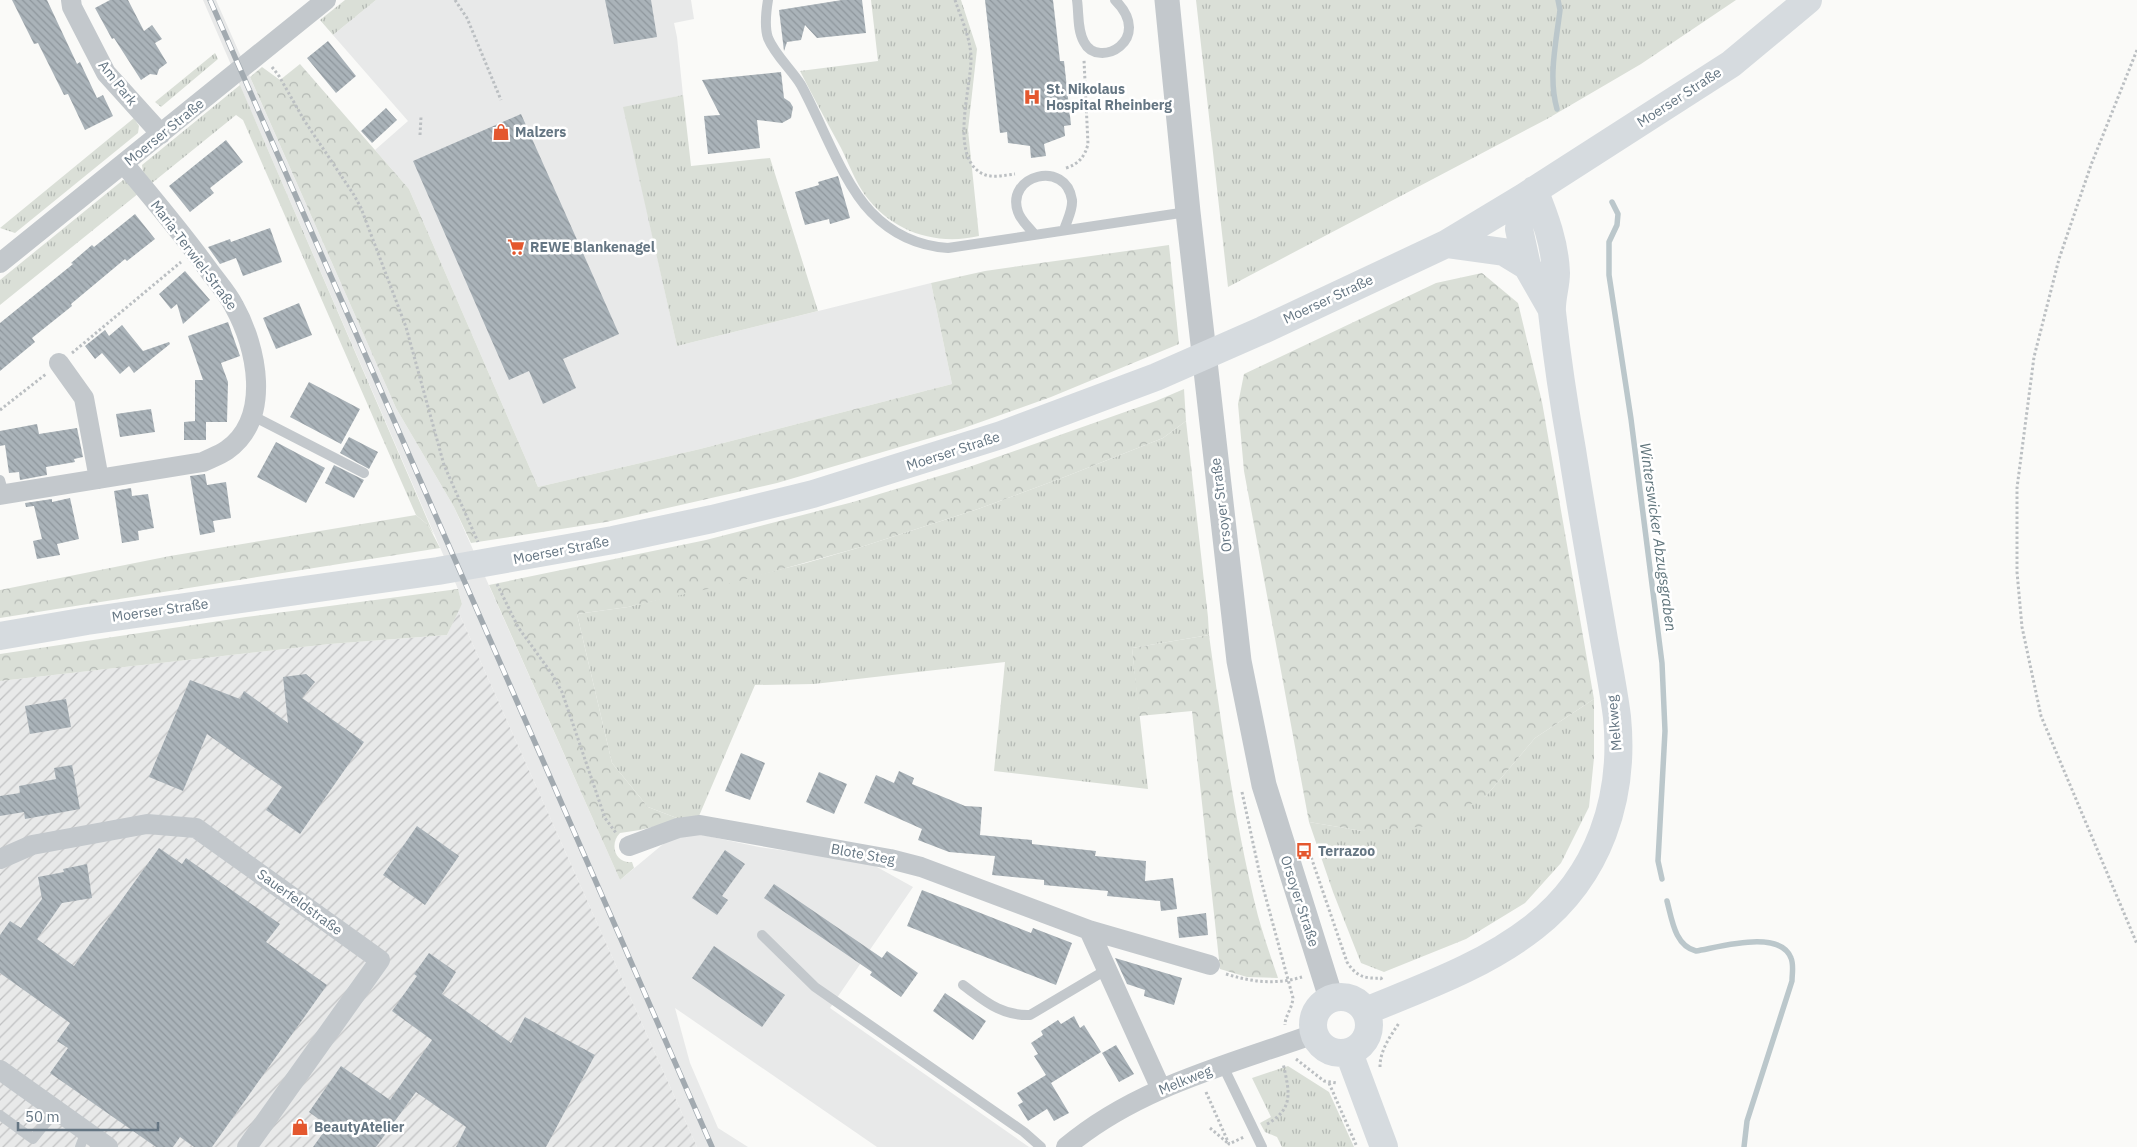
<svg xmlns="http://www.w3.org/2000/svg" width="2137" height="1147" viewBox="0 0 2137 1147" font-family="'IBM Plex Sans',sans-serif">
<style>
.built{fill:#e8e9e9}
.industrial{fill:url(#industrial-furrows)}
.grass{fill:url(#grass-tufts)}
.forest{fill:url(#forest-crowns)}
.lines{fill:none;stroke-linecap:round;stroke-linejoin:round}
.stream{stroke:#bbc7cb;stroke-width:5.5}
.building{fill:url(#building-back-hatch)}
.path{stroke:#bbbfc2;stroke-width:3;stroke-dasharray:2.5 2.5;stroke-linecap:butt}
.service{stroke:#c3c8cc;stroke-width:10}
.minor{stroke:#c3c8cc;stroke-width:20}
.tertiary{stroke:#c3c8cc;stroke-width:25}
.secondary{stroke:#d6dbdf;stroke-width:28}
.rail-casing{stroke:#a2aab0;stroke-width:5.5}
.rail{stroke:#fff;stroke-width:4;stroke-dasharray:11;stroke-linecap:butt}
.labels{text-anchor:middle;stroke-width:5;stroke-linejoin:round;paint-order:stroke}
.street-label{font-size:14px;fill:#657683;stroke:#fff}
.poi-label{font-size:14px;font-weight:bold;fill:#657683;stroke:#fff;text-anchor:start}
.water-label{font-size:15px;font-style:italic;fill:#60757c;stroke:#fff}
</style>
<defs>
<pattern id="industrial-furrows" width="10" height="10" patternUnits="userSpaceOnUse" patternTransform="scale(1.25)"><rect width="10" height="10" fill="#e8e9e9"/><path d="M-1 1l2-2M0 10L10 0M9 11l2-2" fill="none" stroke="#c0c1c2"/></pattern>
<pattern id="grass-tufts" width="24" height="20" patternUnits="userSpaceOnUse" patternTransform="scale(1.25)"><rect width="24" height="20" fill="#dadfd7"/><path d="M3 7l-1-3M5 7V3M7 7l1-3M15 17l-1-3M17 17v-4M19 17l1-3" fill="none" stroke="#b4b9b4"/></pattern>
<pattern id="forest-crowns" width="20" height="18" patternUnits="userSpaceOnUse" patternTransform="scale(1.25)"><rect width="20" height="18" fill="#dadfd7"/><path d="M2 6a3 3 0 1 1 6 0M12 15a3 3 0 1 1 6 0" fill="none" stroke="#b4b9b4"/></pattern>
<pattern id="building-back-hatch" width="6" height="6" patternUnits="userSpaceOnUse" patternTransform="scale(1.25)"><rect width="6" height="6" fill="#aab3b9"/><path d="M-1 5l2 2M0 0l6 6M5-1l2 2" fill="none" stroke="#8e969c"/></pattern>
</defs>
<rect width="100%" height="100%" fill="#fafaf8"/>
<path class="built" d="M203,0H216L396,408L454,507L620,880L674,835L693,833L759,847L868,862L913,887L830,1008L1029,1147H877L675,1008L690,1063L718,1128L748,1147H697L458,611L462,604L458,589Z
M376,0H691L694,19L674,23L677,37L683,95L624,108L677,346L931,283L952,384L700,449L538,487L409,189L375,150L408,121L333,35Z"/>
<path class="industrial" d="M458,611L697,1147H0V681L330,644L447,635Z"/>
<path class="grass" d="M345,0H376L333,35L320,20Z
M871,0H961L977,49L968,130L979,236C936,246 892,232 865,195C855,181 849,164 841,148C827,122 813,97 800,71L878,61Z
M1196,0H1736L1641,64L1547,119L1228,287Z
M215,53L218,59L161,107L155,102Z
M240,85L434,535L428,525L416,515L243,120L236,115L152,183L143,172L142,165Z
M683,95L691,166L770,158L818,311L677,346L623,107Z
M134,118L139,126L138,133L15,233L0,228Z
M123,180L128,181L139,193L0,305V280Z
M1186,421L1208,617L1209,635L1132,648L1148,789L994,771L1005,662L814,684L755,685L699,816L682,820L648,807L612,763L577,614L628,607L806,563L861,547L978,509L1067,476L1163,438Z
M1594,699V758L1589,807L1561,863L1525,903L1466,939L1384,972L1361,963L1333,892L1309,822L1362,831L1486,796L1535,738Z
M1288,1066L1329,1092L1354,1147H1282L1277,1137L1265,1132L1260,1123L1271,1117L1252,1078Z"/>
<path class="forest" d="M300,64L409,189L538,487L700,449L952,384L931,283L985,271L1169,245L1179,344L1051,397L961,429L777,483L606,522L471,543L454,507L396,408L250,77L262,67L280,80Z
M1482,273L1518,303L1542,402L1594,699L1535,738L1486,796L1430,826L1362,831L1309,822L1244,471L1238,404L1244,374L1436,283Z
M1184,389L1186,421L1163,438L1067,476L978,509L861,547L725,585L628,607L577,614L612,763L648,807L682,820L640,830L620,833C609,844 615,864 632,862L634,868L620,880L489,585L706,540L853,502L969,467L1156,401Z
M416,515L428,525L440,548L0,618V590L170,556Z
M458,589L462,604L447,635L330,644L0,681V654L246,617Z
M1209,635C1222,729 1235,824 1258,916C1264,937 1271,958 1278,978L1247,977L1220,969L1192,711L1139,716L1132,648Z"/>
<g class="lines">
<path class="stream" d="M1557,109C1548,78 1556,43 1560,10L1558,0
M1612,202L1618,214L1617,225L1609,242V275L1631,419L1662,663L1665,731L1658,861L1662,879
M1667,901C1672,920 1675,946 1696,951C1720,947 1780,929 1791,958C1794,965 1792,974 1792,981L1747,1121L1744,1147"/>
</g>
<path class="building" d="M12,0H47L77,64L80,62L97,98L103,95L113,116L85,130L68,94L64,95L38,43L34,44Z
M110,0H128L144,31L152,25L162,39L155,43L167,63L159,69L157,75L150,74L141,80L114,38L112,39L95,8Z
M605,0H651L657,37L614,44Z
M842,0H862L866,33L817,38L805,25L801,40L787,42L784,51L779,10Z
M985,0H1053L1060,61H1064L1071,125L1064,126L1065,136L1044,144L1046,156L1031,158L1030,146L1008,143L1007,132L1000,133Z
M328,41L356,76L336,93L307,58Z
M781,72L784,98L790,102L793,107L791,118L782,123L757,120L760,148L708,154L704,116L720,115L702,80Z
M386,108L397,120L372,143L361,131Z
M521,114L619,334L563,359L576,388L543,404L529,371L509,380L413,161Z
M226,140L243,162L210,188L214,193L190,212L169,186Z
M838,176L850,218L830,224L829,219L805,225L795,192L819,185L818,182Z
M135,214L155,239L127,261L125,259L71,304L72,306L32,338L35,342L0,371V323L73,264L71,263L92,245L94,247Z
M270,228L282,262L243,276L236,258L220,264L208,247L230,239L231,242Z
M185,271L210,300L183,324L177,304L171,309L159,294Z
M299,303L312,335L276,349L263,318Z
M228,322L240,356L221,363L228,382L227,422H206V440H184V422L195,421V380H203L188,336Z
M122,325L143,351L169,342L170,344L134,373L129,366L120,374L102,353L95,359L85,346L105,330L109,336Z
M309,382L360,409L341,444L290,417Z
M151,409L155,432L120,437L116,414Z
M37,424L39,434L77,428L83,457L74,459L75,462L46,467L47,475L20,480L19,472L9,473L5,445L0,446V431Z
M349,437L378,452L369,469L340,453Z
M276,442L325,468L306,503L257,477Z
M334,465L364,480L354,498L325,483Z
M205,474L207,485L226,482L231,518L213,521L215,532L200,535L190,476Z
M131,488L132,496L148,494L154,528L138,531L139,540L122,543L114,491Z
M70,498L79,539L57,544L60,555L37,559L33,541L42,539L34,506L26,507L25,503L52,499V502Z
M306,674L315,682L302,698L364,742L300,834L266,810L282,787L207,734L183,791L149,777L190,680L240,699L244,691L288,723L283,677Z
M66,699L71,727L30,734L25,706Z
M741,753L765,763L750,800L725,791Z
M72,765L80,809L25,819L24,812L0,816V796L20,793L19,786L56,779L54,768Z
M899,771L914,778L912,784L965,806L982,807L980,835L1032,840V844L1096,851L1095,856L1146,861L1145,881L1173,878L1177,909L1161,911L1160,901L1107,896L1108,891L1044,885V880L992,875L995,856L949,852L918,840L922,829L864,803L876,775L894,783Z
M819,772L847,784L834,814L806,802Z
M417,826L459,856L425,905L383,875Z
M159,848L182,864L186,858L280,924L266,942L327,985L212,1147H194L180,1137L173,1147H156L50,1073L68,1048L57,1041L70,1023L0,973V935L10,921L21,928L42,899L38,877L64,872L63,869L87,864L92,898L62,903L37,939L74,966Z
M725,850L745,864L722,896L728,900L717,915L692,898Z
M774,884L882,958L887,951L918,973L901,997L870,975L872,972L764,898Z
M922,890L1031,933L1033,928L1072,943L1056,985L907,926Z
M1206,913L1208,935L1179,938L1177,917Z
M714,946L785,995L762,1027L692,978Z
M429,953L456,972L442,994L511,1043L525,1017L595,1055L546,1147H456L466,1127L416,1092L376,1147H313L328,1126L309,1112L341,1066L390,1100L432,1040L392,1011L417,976L414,974Z
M1115,958L1182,978L1174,1005L1144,996L1145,990L1127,984Z
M945,993L986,1021L973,1040L933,1011Z
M1074,1016L1080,1028L1084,1025L1101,1052L1051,1083L1069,1113L1054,1121L1047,1109L1028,1121L1018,1105L1023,1102L1017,1093L1046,1075L1034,1056L1038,1054L1031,1043L1043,1035L1041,1031L1058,1020L1061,1024Z
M1116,1045L1134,1074L1119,1082L1102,1053Z"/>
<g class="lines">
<path class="path" d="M455,0L467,18L501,100
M955,0C961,18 970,37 971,56C972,86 949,154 981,173C991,179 1005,175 1015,174
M2137,50L2091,165L2059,259L2034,357L2017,488V572L2022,627L2041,716L2137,944
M272,67L279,76L304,120L354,195L361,208L406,327L444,465L478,542
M420,135L421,117
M1066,168C1079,164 1085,156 1088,144L1084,60
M72,353L181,262
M0,410L46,374
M497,584L518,627L552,674L562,692L605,818L616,833
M1242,792L1261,880L1293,998C1292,1009 1285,1016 1285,1025
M1308,848L1347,962C1356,976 1364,979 1381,978L1382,980
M1226,974C1252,982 1276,985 1302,977
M1296,1059L1324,1081L1337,1083
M1380,1067C1380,1050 1390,1037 1399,1023
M1329,1083L1357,1147
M1206,1092L1229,1144L1244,1137
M1267,1124C1295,1108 1289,1091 1283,1063
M1210,1128L1229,1144"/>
<path class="service" d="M768,0C766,12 764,26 768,38C775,55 791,69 801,85C822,123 842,182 871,212C892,234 918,246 948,248L1187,212
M1077,0C1079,13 1077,30 1084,42C1098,70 1155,40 1115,0
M1034,234C1029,227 1021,221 1018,212C1005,175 1066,159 1072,200C1073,210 1067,220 1064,230
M253,416L364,473
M0,480L4,494
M762,935L815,987L1024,1132L1041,1147
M963,985C985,1001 1001,1016 1030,1015L1106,970
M1222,1064L1262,1147
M0,1115L33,1139L56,1110
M80,1147L86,1131"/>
<path class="minor" d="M71,0L72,7L106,73L161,134
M0,263L326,0
M59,363L84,398L99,479
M0,495L203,462C211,458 220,455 227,450C272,418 257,347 234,306C228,294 218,283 210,272C183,234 153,199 124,164
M629,846L678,828L700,825L890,859L921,867L1089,930L1161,1089
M0,859L32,845L147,824L196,828L380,960L247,1147
M1089,930L1210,965
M0,1070L108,1147
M1066,1147C1137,1087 1228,1065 1314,1034"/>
<path class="tertiary" d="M1167,0L1188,212L1239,661L1264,785L1331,998"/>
<path class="secondary" d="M1524,197L1519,229L1527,266L1551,308
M1446,244L1504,252L1527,266
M0,636L87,621L438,571L613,540L712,519L813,494L1001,435L1156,377L1263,330L1446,244L1524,197L1731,64L1808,0
M1313 1025a28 28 0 1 1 56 0a28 28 0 1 1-56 0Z
M1366,1011C1424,987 1484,966 1534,927C1599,876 1625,798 1617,717C1613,685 1606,653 1601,622C1591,565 1581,508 1572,450C1564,405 1557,358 1552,312C1551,299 1556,286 1556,273C1555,244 1545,217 1534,190
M1349,1053L1384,1147"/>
<g class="rail-casing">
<path id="rail" d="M210,0L712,1147"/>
</g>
<use href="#rail" class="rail"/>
</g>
<defs>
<g id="hospital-bare" transform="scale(1.35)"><path d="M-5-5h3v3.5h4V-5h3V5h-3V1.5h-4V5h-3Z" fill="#e4572e" stroke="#fff" stroke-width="2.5" paint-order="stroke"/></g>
<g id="shop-bare" transform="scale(1.35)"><path d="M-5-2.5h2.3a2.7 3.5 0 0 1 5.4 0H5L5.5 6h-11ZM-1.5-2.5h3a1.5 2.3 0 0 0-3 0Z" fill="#e4572e" stroke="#fff" stroke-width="2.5" paint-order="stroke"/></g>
<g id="supermarket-bare" transform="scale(1.35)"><path d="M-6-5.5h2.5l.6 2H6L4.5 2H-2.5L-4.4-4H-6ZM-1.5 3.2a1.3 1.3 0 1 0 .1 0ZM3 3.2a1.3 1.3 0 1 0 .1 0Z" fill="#e4572e" stroke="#fff" stroke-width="2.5" paint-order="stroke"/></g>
<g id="bus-bare" transform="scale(1.35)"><path d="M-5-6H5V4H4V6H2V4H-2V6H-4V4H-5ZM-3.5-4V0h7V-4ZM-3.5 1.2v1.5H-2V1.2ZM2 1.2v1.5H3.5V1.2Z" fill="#e4572e" stroke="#fff" stroke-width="2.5" paint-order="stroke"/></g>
</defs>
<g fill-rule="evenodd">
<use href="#hospital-bare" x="1032" y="97"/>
<use href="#shop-bare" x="501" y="132"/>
<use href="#supermarket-bare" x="516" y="247"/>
<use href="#bus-bare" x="1304" y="851"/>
<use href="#shop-bare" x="300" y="1127"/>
</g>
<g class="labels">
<g class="street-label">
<text transform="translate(118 83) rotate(52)" y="5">Am Park</text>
<text transform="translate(1679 97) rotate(-33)" y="5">Moerser Straße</text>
<text transform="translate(164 132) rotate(-39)" y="5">Moerser Straße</text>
<text transform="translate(194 255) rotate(53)" y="5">Maria-Terwiel-Straße</text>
<text transform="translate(1328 299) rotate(-25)" y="5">Moerser Straße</text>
<text transform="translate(953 451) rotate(-18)" y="5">Moerser Straße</text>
<text transform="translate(1221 505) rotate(-97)" y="5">Orsoyer Straße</text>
<text transform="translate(561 550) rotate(-11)" y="5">Moerser Straße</text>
<text transform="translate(160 610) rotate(-8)" y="5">Moerser Straße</text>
<text transform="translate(1614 723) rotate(-95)" y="5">Melkweg</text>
<text transform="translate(863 854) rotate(10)" y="5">Blote Steg</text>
<text transform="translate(1300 901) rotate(72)" y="5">Orsoyer Straße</text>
<text transform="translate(300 902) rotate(36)" y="5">Sauerfeldstraße</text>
<text transform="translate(1185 1080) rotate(-22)" y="5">Melkweg</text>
</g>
<g class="poi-label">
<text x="1046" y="94">St. Nikolaus<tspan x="1046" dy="16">Hospital Rheinberg</tspan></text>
<text x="515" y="137">Malzers</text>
<text x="530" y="252">REWE Blankenagel</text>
<text x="1318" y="856">Terrazoo</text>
<text x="314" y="1132">BeautyAtelier</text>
</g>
<g class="water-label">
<text transform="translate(1658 537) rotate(82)" y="5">Winterswicker Abzugsgraben</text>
</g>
</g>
<path d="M18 1122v8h140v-8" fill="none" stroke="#657683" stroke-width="2.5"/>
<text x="25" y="1122" font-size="15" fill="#657683" stroke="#ffffff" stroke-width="4" paint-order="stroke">50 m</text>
</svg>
